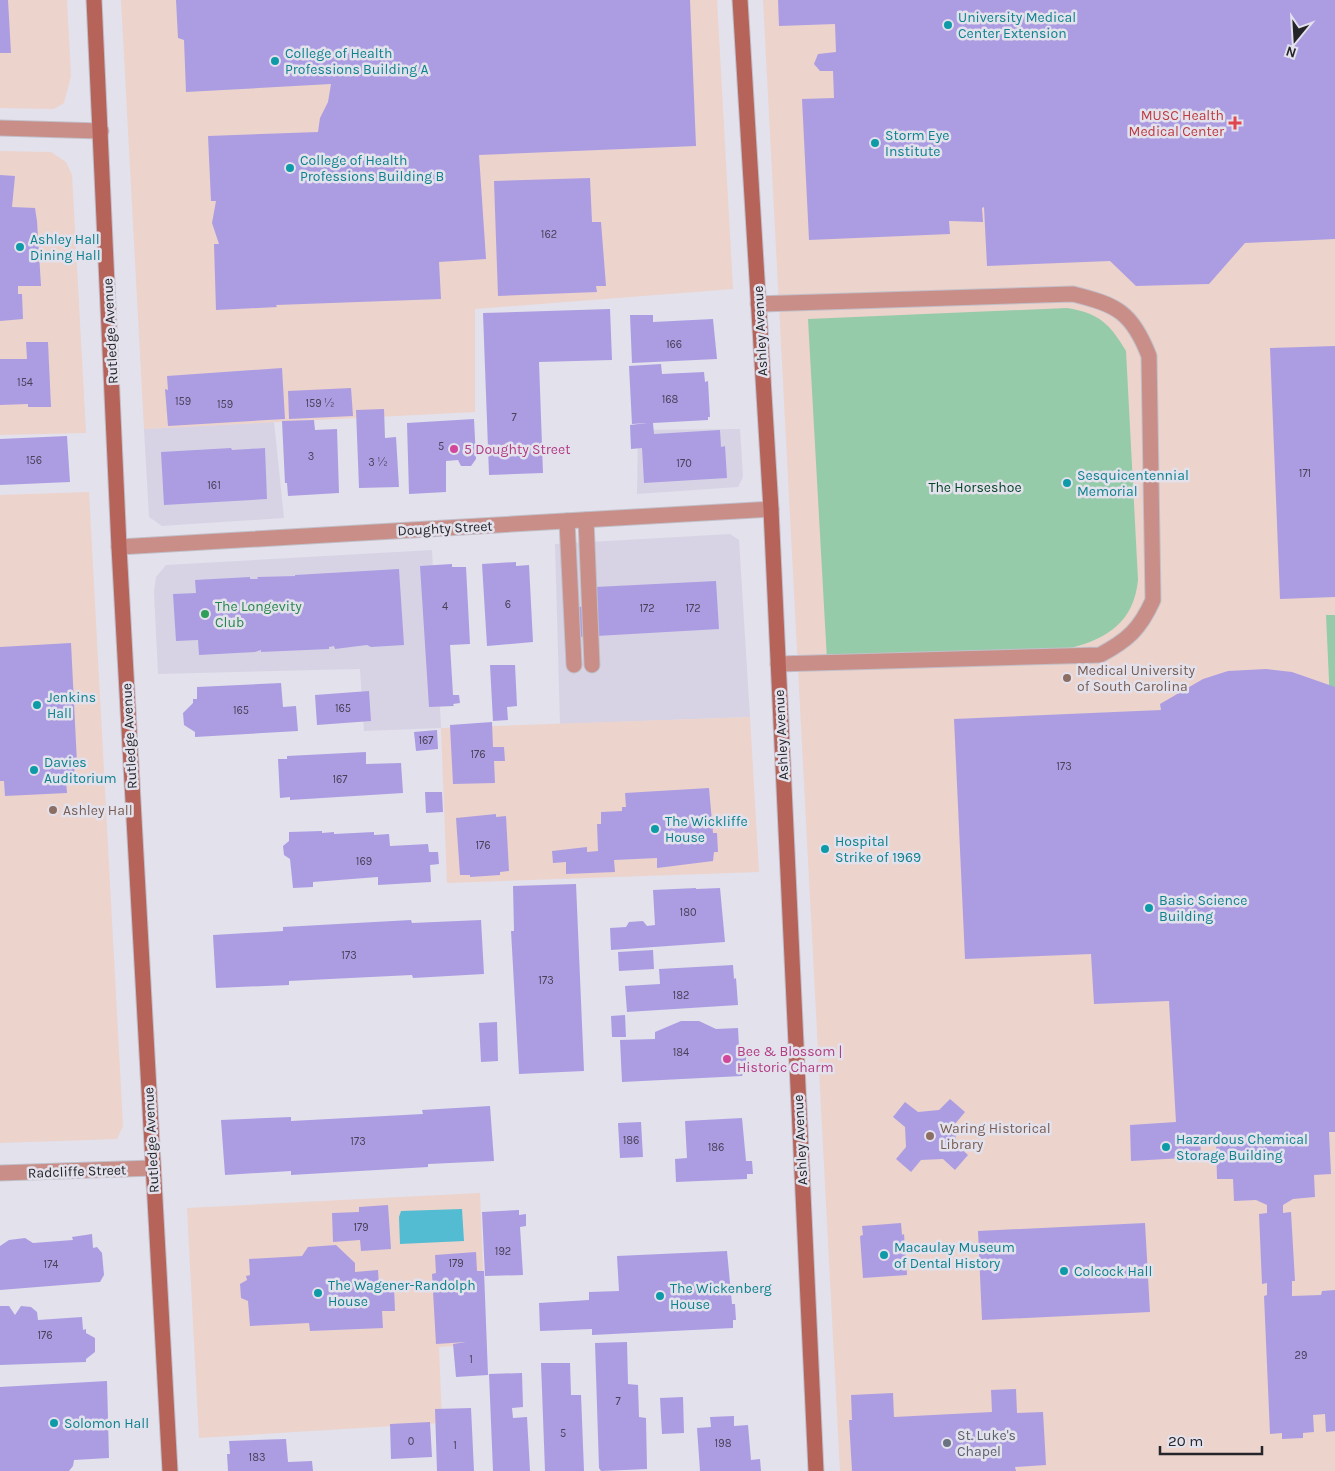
<svg xmlns="http://www.w3.org/2000/svg" width="1335" height="1471" viewBox="0 0 1335 1471" font-family="Karla,sans-serif">
<style>
.built{fill:#d7d3e5}
.education{fill:#ecd3cc}
.green{fill:#95cba9}
.water{fill:#53bcd2}
.building{fill:#ac9de3}
.lines{fill:none;stroke-linecap:round;stroke-linejoin:round}
.lane-casing{stroke:#c1bfc9;stroke-width:17}
.street-casing{stroke:#c1bfc9;stroke-width:17}
.secondary-casing{stroke:#c1bfc9;stroke-width:17}
.lane{stroke:#c88e87;stroke-width:15}
.street{stroke:#c88e87;stroke-width:15}
.secondary{stroke:#b6635a;stroke-width:15}
.culture-dot{fill:#0f9aa8;stroke:#e3e1ec;stroke-width:2}
.health-dot{fill:#e0444e;stroke:#e3e1ec;stroke-width:2}
.hotel-dot{fill:#d1479c;stroke:#e3e1ec;stroke-width:2}
.leisure-dot{fill:#2e9e5b;stroke:#e3e1ec;stroke-width:2}
.education-dot{fill:#8d6e63;stroke:#e3e1ec;stroke-width:2}
.worship-dot{fill:#6b7280;stroke:#e3e1ec;stroke-width:2}
.labels{text-anchor:middle;stroke-width:5;stroke-linejoin:round;paint-order:stroke}
.number-label{font-size:11px;fill:#474257}
.culture-label{font-size:14px;fill:#0d838f;stroke:#e3e1ec;text-anchor:start}
.health-label{font-size:14px;fill:#be3a42;stroke:#e3e1ec;text-anchor:end}
.street-label{font-size:14px;fill:#252428;stroke:#e3e1ec}
.hotel-label{font-size:14px;fill:#b23c85;stroke:#e3e1ec;text-anchor:start}
.park-label{font-size:14px;fill:#044427;stroke:#e3e1ec}
.leisure-label{font-size:14px;fill:#27864d;stroke:#e3e1ec;text-anchor:start}
.education-label{font-size:14px;fill:#785e54;stroke:#e3e1ec;text-anchor:start}
.worship-label{font-size:14px;fill:#5b616d;stroke:#e3e1ec;text-anchor:start}
</style>
<rect width="100%" height="100%" fill="#e3e1ec"/>
<path class="built" d="M274,422L284,518L162,526L149,517L144,429Z
M740,429L743,477L738,487L637,494L638,430Z
M730,534L739,540L750,717L560,724L555,544Z
M432,550L441,728L364,731L360,669L158,674L154,592L156,577L166,565Z"/>
<path class="education" d="M0,0H67L71,76L64,103L54,109L0,108Z
M121,0H717L733,289L475,309V412L144,429Z
M763,0H1335V1471H840Z
M0,151L51,152L66,162L72,175L86,433L0,435Z
M89,492L123,1126L117,1139L0,1143V495Z
M750,717L759,872L447,883L441,728Z
M480,1193L486,1344L439,1347L442,1423L199,1438L187,1208Z"/>
<path class="green" d="M1067,308C1099,313 1110,324 1126,351L1138,580C1134,621 1108,639 1070,648L827,660L808,319Z
M1326,615H1335V703H1330Z"/>
<path class="water" d="M462,1209L464,1241L400,1244L399,1217L401,1211Z"/>
<path class="building" d="M0,0H8L11,53H0Z
M176,0H690L696,146L479,155L486,259L439,262L441,299L276,305L277,307L216,310L214,244H219L212,223L216,201H211L208,136L318,132L320,118L328,102L331,84L186,92L184,40L178,38Z
M778,0H1335V239L1245,243L1209,284L1136,286L1110,261L987,266L984,207L982,208L983,222L949,221L950,234L809,240L802,99L834,98L833,71H820L814,64L818,54L836,52L835,24L779,26Z
M0,175L15,176L12,207L35,208L37,221L41,286H18V294H22L23,319L0,321Z
M590,178L592,222H601L606,286H596L597,292L498,296L494,181Z
M610,309L612,360L539,362L543,473L489,475L483,313Z
M630,315H653V322L713,319L717,359L632,363Z
M26,342H48L51,407H28V404L0,405V359H27Z
M1335,346V597L1280,599L1270,348Z
M661,364L662,374L704,372L705,382L708,381L710,417H708V420L653,423L654,434L720,430L721,447L725,446L727,478L644,483L642,448L631,449L630,425L647,423L632,424L629,366Z
M282,368L285,419L168,426L165,389L168,390L167,376Z
M351,388L353,416L289,419L288,391Z
M384,409L385,438L396,437L399,487L359,488L356,410Z
M474,419L476,459L471,466H461L458,460L446,461V492L409,494L407,423Z
M314,420L315,430L337,429L339,493L288,496L287,483H285L282,421Z
M67,436L70,482L0,485V439Z
M231,448L232,450L265,448L267,499L164,505L161,452Z
M516,562V566L529,565L533,642L487,646L482,564Z
M452,564V567H466L470,644L450,645L453,695H459L460,703L453,704L454,706L429,707L420,566Z
M399,569L404,645L371,647L367,645L335,649L334,646L329,647V649L261,652V650L255,652L199,655L198,640L176,641L173,594L196,593L195,580L250,577V579H258L257,577L295,576V575Z
M716,581L719,629L579,637L576,607L596,606L595,587Z
M71,643L77,763H74L75,780H66L67,793L5,796L4,781H0V647Z
M490,665H515L517,706L507,707L508,720L493,721Z
M1266,669L1292,672L1335,687V1132H1329L1331,1174L1314,1175L1315,1197L1293,1199L1283,1205V1213L1291,1212L1295,1281H1292V1296L1321,1295L1322,1291L1335,1290V1431L1326,1432L1325,1414L1313,1415L1314,1432L1303,1433V1438L1282,1439V1433L1270,1434L1264,1296L1267,1295V1283L1262,1284L1259,1214L1267,1213V1205L1256,1200L1234,1201L1233,1179H1217L1216,1136L1200,1137L1201,1157L1131,1161L1130,1125L1176,1122L1169,1001L1094,1004L1091,954L965,959L954,719L1161,710L1160,704L1203,679L1228,671Z
M281,683L283,707L296,706L298,731L195,737V732L184,725L183,713L193,703V699H197V687Z
M369,691L371,721L317,725L315,695Z
M492,722L493,747H504L505,761H494L495,783L453,784L450,725Z
M437,730L438,749L416,751L414,732Z
M366,752V764L401,763L403,793L290,800V797L280,798L278,759H287V756Z
M709,788L713,833H717L718,852H714L713,861L657,868V858L614,860L615,872L566,874V862L553,863L552,851L587,847V852L598,851L597,824H601V812L622,811V807H626L625,793Z
M425,792H442L443,812L426,813Z
M496,814V817L506,816L509,871L500,872V875L470,877V875H460L456,818Z
M322,831V833L334,832V834L374,832V835L389,834L390,846L428,844L429,852H438L439,864L430,865L431,882L378,885V877L313,882V887L293,888L290,859L284,855L283,846L289,841V832Z
M576,884L584,1071L519,1074L511,931H514L513,886Z
M696,888V889L720,888L725,942L611,950L610,928L626,927L629,922L643,921L647,926L655,925L653,890Z
M411,920L412,923L481,920L484,974L413,978L412,975L289,981V985L216,988L213,935L283,931V927Z
M653,950L654,969L619,971L618,952Z
M733,965L734,979L736,978L738,1005L627,1012L625,986L660,984L659,969Z
M625,1015L626,1037H612L611,1016Z
M681,1021H699L716,1029L738,1028L739,1047L746,1057V1066L742,1076L622,1082L620,1040L655,1039V1032Z
M497,1022L498,1061L481,1062L479,1023Z
M950,1099L965,1112L955,1124L956,1144L968,1155L955,1170L943,1159L921,1160L911,1172L896,1159L906,1147L905,1127L893,1117L905,1102L918,1112L939,1110Z
M490,1106L494,1161L428,1164V1167L291,1175V1171L225,1175L221,1120L291,1117V1121L423,1114L422,1110Z
M742,1118L746,1161H752L753,1174H747V1179L676,1182L675,1159L687,1158L685,1121Z
M641,1122L643,1157L620,1158L618,1123Z
M388,1205L391,1249L361,1251L360,1240L333,1242L332,1213L359,1212V1207Z
M519,1210V1215L526,1214V1226L520,1227L523,1275L485,1276L482,1212Z
M901,1223L902,1235L904,1234L907,1275L863,1278L860,1236L863,1235L862,1226Z
M1145,1223L1150,1312L982,1320L978,1231Z
M92,1234L93,1248L97,1247L102,1253L104,1275L100,1282L0,1290V1246L9,1240L25,1238L33,1243L73,1240L72,1237Z
M336,1245L355,1263V1272L378,1270L379,1286L382,1285V1288L394,1287L395,1311H382L383,1328L310,1331L309,1323L250,1326L248,1301L241,1298L240,1284L247,1280L246,1276L250,1275L249,1259L302,1256L308,1247Z
M727,1251L732,1304H735L736,1320H733V1328L592,1335V1329L540,1331L539,1303L589,1300V1292L619,1291L617,1256Z
M476,1252L477,1271H484L488,1375L456,1377L453,1344L466,1342L436,1344L432,1274L436,1273L435,1255Z
M0,1306H9L15,1315L21,1306L31,1307L37,1312L38,1320L82,1317L83,1330L86,1329V1333L95,1338V1352L86,1359V1362L0,1365Z
M627,1342L628,1384L638,1385L639,1417L646,1418L647,1469L601,1471L599,1468L595,1343Z
M541,1363H570L571,1395H581L584,1471H545Z
M522,1373L523,1407L512,1408L513,1418L527,1417L530,1471H493L489,1374Z
M107,1381L109,1458L74,1460L73,1466L69,1471H0V1387Z
M1016,1389L1017,1413L1043,1412L1046,1465L1015,1467L1016,1471H852L849,1420H852L851,1395L893,1393L894,1417L992,1412L991,1390Z
M683,1397L684,1433L662,1434L660,1398Z
M471,1408L474,1471H437L435,1409Z
M734,1416V1426L748,1425L751,1460L760,1459L761,1471H700L697,1428L711,1427L710,1417Z
M430,1422L432,1457L391,1459L390,1424Z
M286,1439L288,1462L312,1461L313,1471H228L227,1454H230L229,1441Z"/>
<g class="lines">
<g class="lane-casing">
<path id="lane" d="M758,304L1073,294C1117,305 1132,312 1149,356L1153,600C1140,629 1128,640 1100,655L778,664
M586,520L592,665
M567,521L574,665"/>
</g>
<g class="street-casing">
<path id="street" d="M0,128L101,131
M119,547L771,509
M0,1173L153,1168"/>
</g>
<g class="secondary-casing">
<path id="secondary" d="M94,0L119,547L170,1471
M740,0L771,509L816,1471"/>
</g>
<use href="#lane" class="lane"/>
<use href="#street" class="street"/>
<use href="#secondary" class="secondary"/>
</g>
<g class="culture-dot">
<circle cx="948" cy="25" r="5"/>
<circle cx="275" cy="61" r="5"/>
<circle cx="875" cy="143" r="5"/>
<circle cx="290" cy="168" r="5"/>
<circle cx="20" cy="247" r="5"/>
<circle cx="1067" cy="483" r="5"/>
<circle cx="37" cy="705" r="5"/>
<circle cx="34" cy="770" r="5"/>
<circle cx="655" cy="829" r="5"/>
<circle cx="825" cy="849" r="5"/>
<circle cx="1149" cy="908" r="5"/>
<circle cx="1166" cy="1147" r="5"/>
<circle cx="884" cy="1255" r="5"/>
<circle cx="1064" cy="1271" r="5"/>
<circle cx="318" cy="1293" r="5"/>
<circle cx="660" cy="1296" r="5"/>
<circle cx="54" cy="1423" r="5"/>
</g>
<path class="health-dot" d="M1232.5 115.5h5v5h5v5h-5v5h-5v-5h-5v-5h5z"/>
<g class="hotel-dot">
<circle cx="454" cy="449" r="5"/>
<circle cx="727" cy="1059" r="5"/>
</g>
<circle class="leisure-dot" cx="205" cy="614" r="5"/>
<g class="education-dot">
<circle cx="1067" cy="678" r="5"/>
<circle cx="53" cy="810" r="5"/>
<circle cx="930" cy="1136" r="5"/>
</g>
<circle class="worship-dot" cx="947" cy="1443" r="5"/>
<g class="labels">
<g class="number-label">
<text x="549" y="238">162</text>
<text x="674" y="348">166</text>
<text x="25" y="386">154</text>
<text x="670" y="403">168</text>
<text x="183" y="405">159</text>
<text x="320" y="407">159 ½</text>
<text x="225" y="408">159</text>
<text x="514" y="421">7</text>
<text x="441" y="450">5</text>
<text x="311" y="460">3</text>
<text x="34" y="464">156</text>
<text x="378" y="466">3 ½</text>
<text x="684" y="467">170</text>
<text x="1305" y="477">171</text>
<text x="214" y="489">161</text>
<text x="508" y="608">6</text>
<text x="445" y="610">4</text>
<text x="647" y="612">172</text>
<text x="693" y="612">172</text>
<text x="343" y="712">165</text>
<text x="241" y="714">165</text>
<text x="426" y="744">167</text>
<text x="478" y="758">176</text>
<text x="1064" y="770">173</text>
<text x="340" y="783">167</text>
<text x="483" y="849">176</text>
<text x="364" y="865">169</text>
<text x="688" y="916">180</text>
<text x="349" y="959">173</text>
<text x="546" y="984">173</text>
<text x="681" y="999">182</text>
<text x="681" y="1056">184</text>
<text x="631" y="1144">186</text>
<text x="358" y="1145">173</text>
<text x="716" y="1151">186</text>
<text x="361" y="1231">179</text>
<text x="503" y="1255">192</text>
<text x="456" y="1267">179</text>
<text x="51" y="1268">174</text>
<text x="45" y="1339">176</text>
<text x="1301" y="1359">29</text>
<text x="471" y="1363">1</text>
<text x="618" y="1405">7</text>
<text x="563" y="1437">5</text>
<text x="411" y="1445">0</text>
<text x="723" y="1447">198</text>
<text x="455" y="1449">1</text>
<text x="257" y="1461">183</text>
</g>
<g class="culture-label">
<text x="958" y="22">University Medical<tspan x="958" dy="16">Center Extension</tspan></text>
<text x="285" y="58">College of Health<tspan x="285" dy="16">Professions Building A</tspan></text>
<text x="885" y="140">Storm Eye<tspan x="885" dy="16">Institute</tspan></text>
<text x="300" y="165">College of Health<tspan x="300" dy="16">Professions Building B</tspan></text>
<text x="30" y="244">Ashley Hall<tspan x="30" dy="16">Dining Hall</tspan></text>
<text x="1077" y="480">Sesquicentennial<tspan x="1077" dy="16">Memorial</tspan></text>
<text x="47" y="702">Jenkins<tspan x="47" dy="16">Hall</tspan></text>
<text x="44" y="767">Davies<tspan x="44" dy="16">Auditorium</tspan></text>
<text x="665" y="826">The Wickliffe<tspan x="665" dy="16">House</tspan></text>
<text x="835" y="846">Hospital<tspan x="835" dy="16">Strike of 1969</tspan></text>
<text x="1159" y="905">Basic Science<tspan x="1159" dy="16">Building</tspan></text>
<text x="1176" y="1144">Hazardous Chemical<tspan x="1176" dy="16">Storage Building</tspan></text>
<text x="894" y="1252">Macaulay Museum<tspan x="894" dy="16">of Dental History</tspan></text>
<text x="1074" y="1276">Colcock Hall</text>
<text x="328" y="1290">The Wagener-Randolph<tspan x="328" dy="16">House</tspan></text>
<text x="670" y="1293">The Wickenberg<tspan x="670" dy="16">House</tspan></text>
<text x="64" y="1428">Solomon Hall</text>
</g>
<g class="health-label">
<text x="1224" y="120">MUSC Health<tspan x="1224" dy="16">Medical Center</tspan></text>
</g>
<g class="street-label">
<text transform="translate(110 331) rotate(-93)" y="5">Rutledge Avenue</text>
<text transform="translate(760 331) rotate(-93)" y="5">Ashley Avenue</text>
<text transform="translate(445 528) rotate(-3)" y="5">Doughty Street</text>
<text transform="translate(781 735) rotate(-93)" y="5">Ashley Avenue</text>
<text transform="translate(129 736) rotate(-93)" y="5">Rutledge Avenue</text>
<text transform="translate(151 1140) rotate(-93)" y="5">Rutledge Avenue</text>
<text transform="translate(800 1140) rotate(-93)" y="5">Ashley Avenue</text>
<text transform="translate(77 1171) rotate(-2)" y="5">Radcliffe Street</text>
</g>
<g class="hotel-label">
<text x="464" y="454">5 Doughty Street</text>
<text x="737" y="1056">Bee &amp; Blossom |<tspan x="737" dy="16">Historic Charm</tspan></text>
</g>
<g class="park-label">
<text x="975" y="492">The Horseshoe</text>
</g>
<g class="leisure-label">
<text x="215" y="611">The Longevity<tspan x="215" dy="16">Club</tspan></text>
</g>
<g class="education-label">
<text x="1077" y="675">Medical University<tspan x="1077" dy="16">of South Carolina</tspan></text>
<text x="63" y="815">Ashley Hall</text>
<text x="940" y="1133">Waring Historical<tspan x="940" dy="16">Library</tspan></text>
</g>
<g class="worship-label">
<text x="957" y="1440">St. Luke's<tspan x="957" dy="16">Chapel</tspan></text>
</g>
</g>
<g transform="translate(1295 40) rotate(198)" stroke="#e3e1ec" stroke-width="4" paint-order="stroke">
<path d="M0-4L9 19L0 12L-9 19Z" fill="#252428"/>
<text y="-8" font-size="14" font-weight="bold" text-anchor="middle" fill="#252428">N</text>
</g>
<path d="M1160 1446v8h102v-8" fill="none" stroke="#252428" stroke-width="2.5"/>
<text x="1168" y="1446" font-size="15" fill="#252428" stroke="#e3e1ec" stroke-width="4" paint-order="stroke">20 m</text>
</svg>
